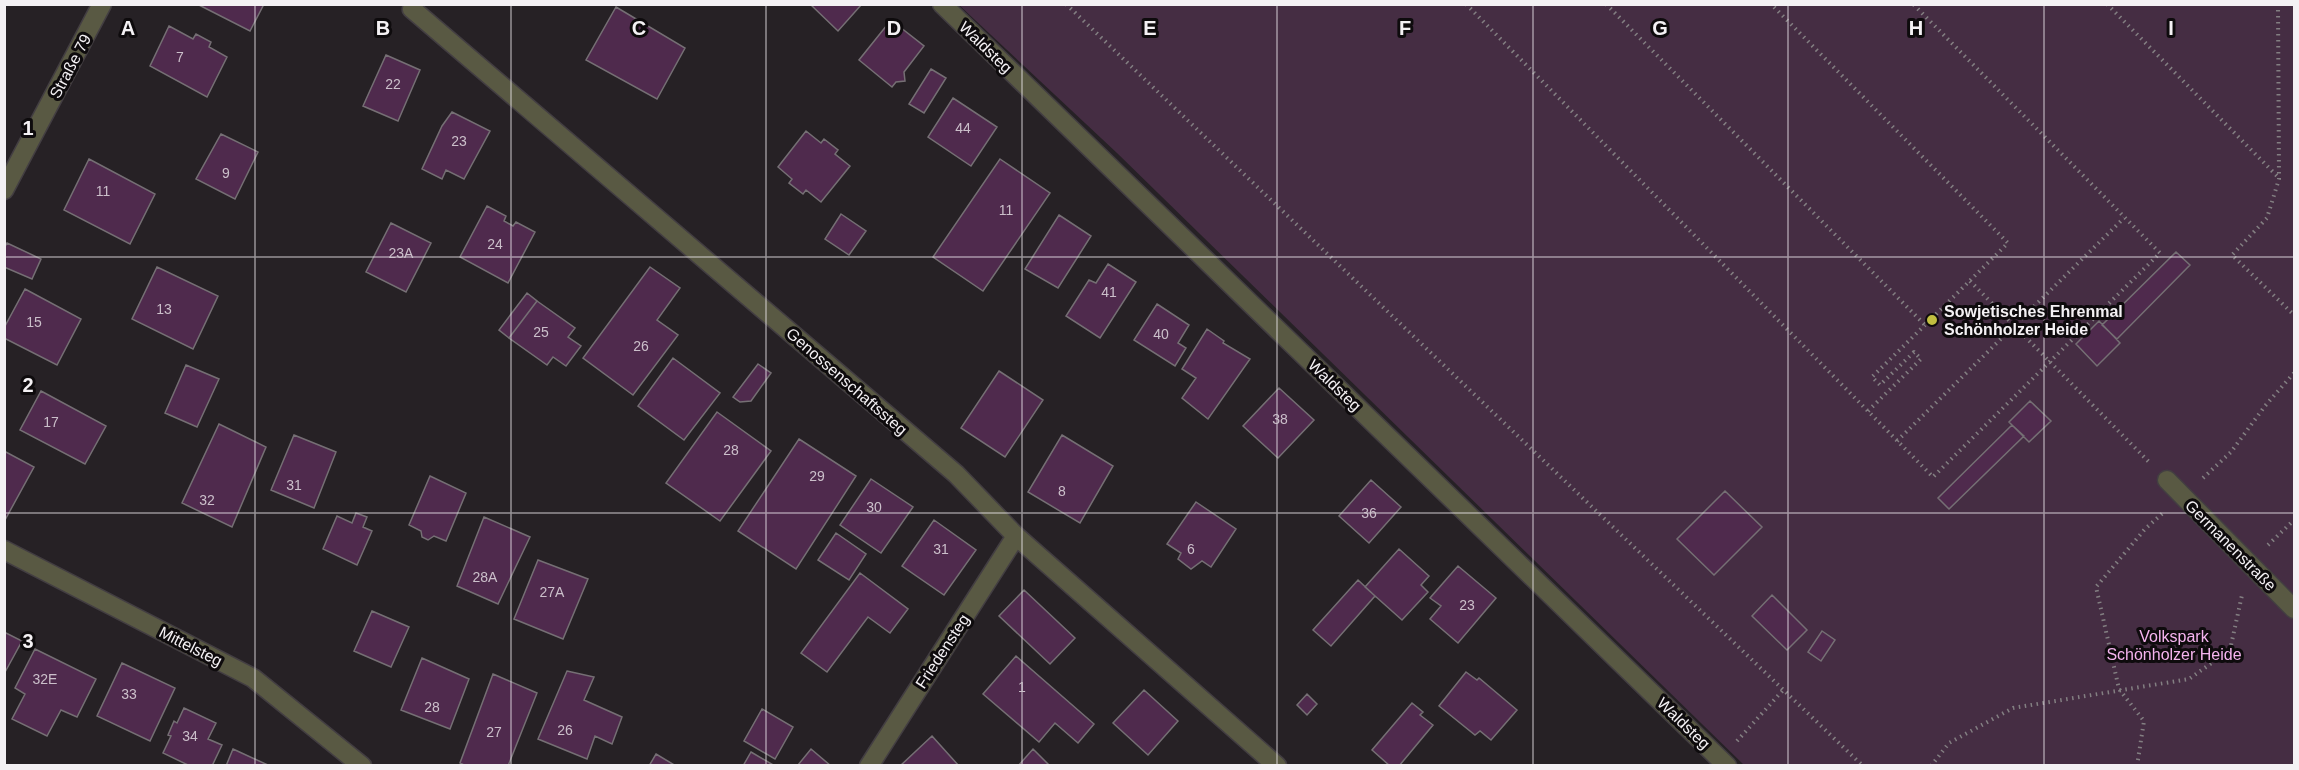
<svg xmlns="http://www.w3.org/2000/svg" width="2299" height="770" viewBox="0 0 2299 770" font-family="Arial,sans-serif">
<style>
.green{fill:#452d43;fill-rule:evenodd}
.building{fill:#4f2a4d;stroke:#756f74;stroke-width:1.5}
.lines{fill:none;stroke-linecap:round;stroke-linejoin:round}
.minor-casing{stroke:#433e42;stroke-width:21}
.path{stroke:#837f82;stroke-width:4;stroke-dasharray:1.5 4.5;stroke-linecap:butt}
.minor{stroke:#595943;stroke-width:18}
.grid{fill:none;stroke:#f4f1f4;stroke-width:1.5;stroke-opacity:0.55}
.poi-dot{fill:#c1be40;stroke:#0e0b0d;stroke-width:2}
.labels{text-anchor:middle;stroke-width:6;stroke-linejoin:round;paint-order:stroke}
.number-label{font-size:14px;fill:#cbbfca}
.street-label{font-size:16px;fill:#f4f1f4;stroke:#0e0b0d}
.poi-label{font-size:16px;font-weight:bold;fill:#f4f1f4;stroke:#0e0b0d;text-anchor:start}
.park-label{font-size:16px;fill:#f5b4ef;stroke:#0e0b0d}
.grid-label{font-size:20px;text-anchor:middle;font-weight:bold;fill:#f4f1f4;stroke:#0e0b0d;stroke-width:6;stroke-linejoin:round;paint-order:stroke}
</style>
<rect width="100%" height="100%" fill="#262125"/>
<path class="green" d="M959,5H2294V765H1744L1117,153ZM1725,491L1761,527L1677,539ZM1771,596L1807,630L1787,650L1752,616Z"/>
<path class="building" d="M197,4H264L250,31Z
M810,4H862L838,31Z
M616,7L685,48L657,99L586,60Z
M891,20L924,46L904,72L905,81L896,82L892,87L859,60Z
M169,26L193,39L196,34L211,42L209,47L227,57L207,97L150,66Z
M386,55L420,70L398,121L363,106Z
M931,69L946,78L924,113L909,104Z
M953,98L997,127L971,166L928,137Z
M452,112L490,131L464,179L446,170L442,179L422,169L442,126Z
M806,131L821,143L824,139L838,150L835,154L850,166L821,202L806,190L803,194L789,183L792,179L778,167Z
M221,134L258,152L235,199L196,179Z
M89,159L155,194L130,244L64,210Z
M1000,159L1050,193L983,291L933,257Z
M487,206L506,216L504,221L513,226L516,222L535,232L508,283L460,257Z
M841,214L866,231L849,255L825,239Z
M1059,215L1091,236L1058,288L1025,269Z
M391,223L431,243L406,292L366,272Z
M7,243L41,259L32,279L4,267V248Z
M2176,252L2190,265L2117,339L2102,325Z
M1108,264L1136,282L1100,338L1066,316L1089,280L1096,283Z
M157,267L218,296L193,349L132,319Z
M650,267L680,288L657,320L678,335L633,395L583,358Z
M25,289L81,319L57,365L4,338V328Z
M527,293L537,301L509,338L499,330Z
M537,301L575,328L568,337L581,346L566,366L553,357L547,365L509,338Z
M1157,304L1189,325L1178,343L1186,348L1175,366L1134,340Z
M2099,321L2120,343L2097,366L2076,344Z
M1207,329L1224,341L1223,343L1250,359L1208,419L1182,398L1196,378L1182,369Z
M673,358L720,393L684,440L638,406Z
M758,364L771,373L751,401L740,402L733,397Z
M186,365L219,379L197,427L165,413Z
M999,371L1043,400L1005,457L961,428Z
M1279,388L1314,420L1278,458L1243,426Z
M41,391L106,426L85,464L20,430Z
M2030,401L2051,421L2029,442L2009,422Z
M717,412L771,451L720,521L666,483Z
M219,424L266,447L232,527L182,503Z
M2012,425L2024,436L1949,509L1938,498Z
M294,435L336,452L314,508L271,490Z
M1062,435L1113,466L1080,523L1028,492Z
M799,439L856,476L796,569L738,531Z
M4,451L34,467L5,520L4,519Z
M430,476L466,493L446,541L434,536L428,540L422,537L421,531L409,525Z
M871,479L913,507L881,553L840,525Z
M1371,480L1401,507L1369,543L1339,516Z
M1725,491L1762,527L1714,575L1677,539Z
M1196,502L1236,529L1211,567L1202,561L1191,569L1178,559L1181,553L1167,544Z
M356,513L367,517L363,527L372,531L357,565L323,549L337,516L352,523Z
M484,517L530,537L498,604L457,586Z
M934,520L976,550L944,595L902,566Z
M836,533L866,554L849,580L818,560Z
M1399,549L1429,576L1421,585L1428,592L1402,620L1365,587Z
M538,560L588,579L563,639L514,619Z
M1458,566L1496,598L1458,643L1430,619L1441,606L1430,598Z
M860,573L908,609L890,633L868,617L827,672L801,653Z
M1358,580L1375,596L1331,646L1313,630Z
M1024,590L1075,638L1050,664L999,616Z
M1772,595L1807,630L1787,650L1752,616Z
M372,611L409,627L391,667L354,651Z
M1822,631L1835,640L1821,661L1808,652Z
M4,632L22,641L4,674Z
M35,649L96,679L77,717L61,710L47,736L12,719L25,694L15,688Z
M1016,656L1094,724L1078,743L1055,723L1039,742L983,694Z
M422,658L469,679L450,729L401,710Z
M122,663L175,688L150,741L97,716Z
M567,671L594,677L584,700L622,717L612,744L595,736L587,759L538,739Z
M1466,672L1477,680L1479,678L1517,710L1491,740L1480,731L1475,735L1439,706Z
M493,674L537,693L508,766H466L460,763Z
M1144,690L1178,721L1148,755L1113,723Z
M1307,694L1317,704L1307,715L1297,705Z
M1412,703L1423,712L1420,715L1433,725L1399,766H1390L1372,750Z
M184,708L216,723L208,739L222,745L212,766H190L163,753L171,736L168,735L174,721L177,723Z
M762,709L793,727L775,759L744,741Z
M932,736L959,766H900Z
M233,749L270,766H226Z
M811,749L831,766L798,765Z
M1033,749L1050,766H1018Z
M751,752L775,766H743Z
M656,754L676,766H649Z"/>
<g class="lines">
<g class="minor-casing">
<path id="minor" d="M414,4L412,9L956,474L1016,536L1277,766
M942,4L1727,766
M4,190L102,4
M2167,480L2294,609
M4,550L253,678L362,766
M869,766L1016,536"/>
</g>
<path class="path" d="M1066,4L1863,766
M1466,4L1933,477L2160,253L1913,4
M1606,4L1925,325L2008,243L1771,4
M2107,4L2279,178
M2278,4L2279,179L2267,218L2232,255L2294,315
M1970,281L2149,462
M1868,411L1921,359L1914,352L1880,385L1872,377L1925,325
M1897,441L2124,218
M2203,478L2231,452L2265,406L2294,373
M2268,545L2294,520
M1737,741L1785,688
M1931,766L1949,743L2013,708L2189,679L2230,650L2242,595
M2137,766L2144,721L2119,689L2096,587L2145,529L2163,513"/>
<use href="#minor" class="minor"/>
</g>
<path class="grid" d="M255,4V766M511,4V766M766,4V766M1022,4V766M1277,4V766M1533,4V766M1788,4V766M2044,4V766M4,257H2294M4,513H2294"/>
<circle class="poi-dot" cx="1932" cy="320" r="6"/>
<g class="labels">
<g class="number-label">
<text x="180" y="62">7</text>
<text x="393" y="89">22</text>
<text x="963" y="133">44</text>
<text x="459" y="146">23</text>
<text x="226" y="178">9</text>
<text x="103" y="196">11</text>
<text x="1006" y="215">11</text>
<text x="495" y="249">24</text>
<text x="401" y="258">23A</text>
<text x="1109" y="297">41</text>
<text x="164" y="314">13</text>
<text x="34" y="327">15</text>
<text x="541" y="337">25</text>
<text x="1161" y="339">40</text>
<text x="641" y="351">26</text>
<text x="1280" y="424">38</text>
<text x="51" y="427">17</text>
<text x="731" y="455">28</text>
<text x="817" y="481">29</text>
<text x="294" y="490">31</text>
<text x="1062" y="496">8</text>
<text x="207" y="505">32</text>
<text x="874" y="512">30</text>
<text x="1369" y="518">36</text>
<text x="941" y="554">31</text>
<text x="1191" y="554">6</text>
<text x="485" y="582">28A</text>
<text x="552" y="597">27A</text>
<text x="1467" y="610">23</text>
<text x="45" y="684">32E</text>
<text x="1022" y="692">1</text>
<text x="129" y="699">33</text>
<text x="432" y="712">28</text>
<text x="565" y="735">26</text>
<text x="494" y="737">27</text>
<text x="190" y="741">34</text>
</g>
<g class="street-label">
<text transform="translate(986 47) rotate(44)" y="6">Waldsteg</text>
<text transform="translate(70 66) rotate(-62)" y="6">Straße 79</text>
<text transform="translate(847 381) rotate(41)" y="6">Genossenschaftssteg</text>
<text transform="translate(1335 385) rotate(44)" y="6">Waldsteg</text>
<text transform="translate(2231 545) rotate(45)" y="6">Germanenstraße</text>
<text transform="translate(191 646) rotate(27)" y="6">Mittelsteg</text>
<text transform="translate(942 651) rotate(-57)" y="6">Friedensteg</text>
<text transform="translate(1684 723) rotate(44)" y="6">Waldsteg</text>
</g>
<g class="poi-label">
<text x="1944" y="317">Sowjetisches Ehrenmal<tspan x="1944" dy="18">Schönholzer Heide</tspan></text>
</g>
<g class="park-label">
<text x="2174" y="642">Volkspark<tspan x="2174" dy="18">Schönholzer Heide</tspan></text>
</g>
</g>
<g class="grid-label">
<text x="128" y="35">A</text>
<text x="383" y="35">B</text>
<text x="639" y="35">C</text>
<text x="894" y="35">D</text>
<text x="1150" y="35">E</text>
<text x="1405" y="35">F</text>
<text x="1660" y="35">G</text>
<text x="1916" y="35">H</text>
<text x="2171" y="35">I</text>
<text x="28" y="135">1</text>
<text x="28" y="392">2</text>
<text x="28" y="648">3</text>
</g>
<rect width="2299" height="770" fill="none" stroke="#f4f1f4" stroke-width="12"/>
</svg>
